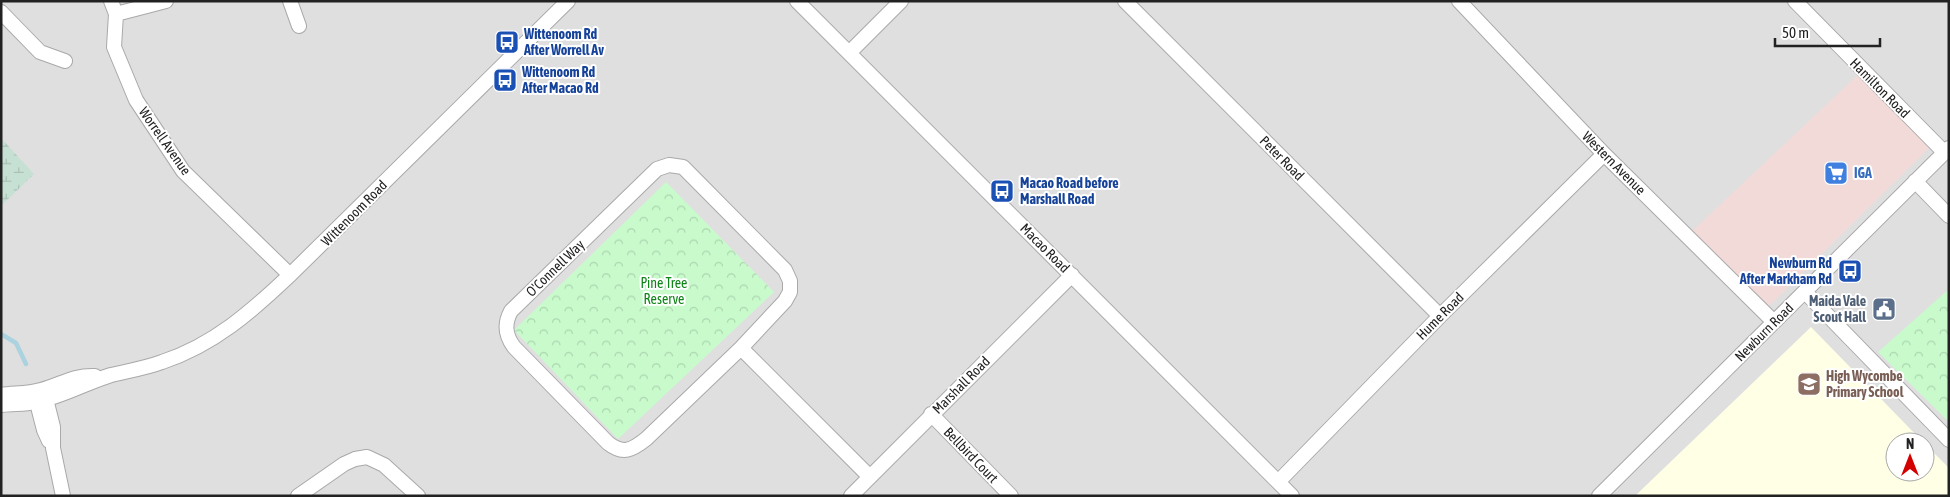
<svg xmlns="http://www.w3.org/2000/svg" width="1950" height="497" viewBox="0 0 1950 497" font-family="'Asap Condensed',sans-serif">
<style>
.residential{fill:#e0dfdf;fill-rule:evenodd}
.commercial{fill:#f2dad9}
.education{fill:#ffffe5}
.wetland{fill:url(#wetland-marsh)}
.park{fill:url(#park-crowns)}
.lines{fill:none;stroke-linecap:round;stroke-linejoin:round}
.stream{stroke:#aad3df;stroke-width:4.5}
.minor-casing{stroke:#a9a9a9;stroke-width:16}
.minor{stroke:#fff;stroke-width:14}
.labels{text-anchor:middle;stroke-width:4;stroke-linejoin:round;paint-order:stroke}
.transit-label{font-size:14px;font-weight:bold;fill:#164399;stroke:#fff;text-anchor:start}
.street-label{font-size:14px;fill:#222;stroke:#fff}
.shop-label{font-size:14px;font-weight:bold;fill:#366cbe;stroke:#fff;text-anchor:start}
.park-label{font-size:14px;fill:#0c8416;stroke:#fff}
.service-label{font-size:14px;font-weight:bold;fill:#4e5e75;stroke:#fff;text-anchor:end}
.education-label{font-size:14px;font-weight:bold;fill:#785e54;stroke:#fff;text-anchor:start}
</style>
<defs>
<pattern id="wetland-marsh" width="20" height="14" patternUnits="userSpaceOnUse" patternTransform="scale(1.25)"><rect width="20" height="14" fill="#c6e0d4"/><path d="M1 5h8M5 5V1M11 12h8M15 12V8" fill="none" stroke="#aac0b6"/></pattern>
<pattern id="park-crowns" width="20" height="18" patternUnits="userSpaceOnUse" patternTransform="scale(1.25)"><rect width="20" height="18" fill="#c8facc"/><path d="M2 6a3 3 0 1 1 6 0M12 15a3 3 0 1 1 6 0" fill="none" stroke="#acd6af"/></pattern>
</defs>
<rect width="100%" height="100%" fill="#f2efe9"/>
<path class="residential" d="M1,1H1949V496H1ZM1895,442H1925V472H1895Z"/>
<path class="commercial" d="M1863,70L1934,143L1763,312L1687,236Z"/>
<path class="education" d="M1811,327L1923,442H1895V472H1925V444L1949,468V496H1635Z"/>
<path class="wetland" d="M1,138L34,174L1,206Z"/>
<path class="park" d="M666,182L774,292L618,439L514,330Z
M1949,289V422L1878,352Z"/>
<g class="lines">
<path class="stream" d="M1,334L16,343L26,364"/>
<g class="minor-casing">
<path id="minor" d="M111,1L116,14L114,47L136,100L183,171L290,275
M290,1L299,26
M797,1L1292,496
M1125,1L1440,316
M1459,1L1604,154L1774,322
M1795,1L1944,152
M1,12L40,52L65,61
M116,14L166,1
M849,53L901,1
M669,165L683,167L785,270L790,281V292L785,301L741,348L646,439C632,450 623,455 608,443L514,347C505,335 504,324 511,311L657,169Z
M1915,181L1949,216
M1805,292L1949,440
M741,348L869,476
M44,391L53,427V448L63,496
M1,395C14,393 28,394 41,390C61,385 72,375 95,376
M35,395L44,430L49,441
M1,405C13,403 24,405 35,402C62,397 85,383 111,375C128,371 146,368 162,362C214,345 252,311 290,275L568,1
M931,414L1011,496
M1278,482L1440,316L1604,154
M298,496L344,464L355,459L367,457L384,465L418,496
M851,496L1072,275
M1599,496L1949,148"/>
</g>
<use href="#minor" class="minor"/>
</g>
<defs>
<g id="bus-square" transform="scale(1.25)"><rect x="-9" y="-9" width="18" height="18" rx="4" fill="#1a4fb4" stroke="#fff"/><path d="M-5-6H5V4H4V6H2V4H-2V6H-4V4H-5ZM-3.5-4V0h7V-4ZM-3.5 1.2v1.5H-2V1.2ZM2 1.2v1.5H3.5V1.2Z" fill="#fff"/></g>
<g id="supermarket-square" transform="scale(1.25)"><rect x="-9" y="-9" width="18" height="18" rx="4" fill="#3f7fe0" stroke="#fff"/><path d="M-6-5.5h2.5l.6 2H6L4.5 2H-2.5L-4.4-4H-6ZM-1.5 3.2a1.3 1.3 0 1 0 .1 0ZM3 3.2a1.3 1.3 0 1 0 .1 0Z" fill="#fff"/></g>
<g id="civic-square" transform="scale(1.25)"><rect x="-9" y="-9" width="18" height="18" rx="4" fill="#5c6f8a" stroke="#fff"/><path d="M-.6-6.5H3V-4.5H.6V-3L4-1V1h2V6H-6V1h2V-1L-.6-3ZM-1.2 2.5V6h2.4V2.5Z" fill="#fff"/></g>
<g id="school-square" transform="scale(1.25)"><rect x="-9" y="-9" width="18" height="18" rx="4" fill="#8d6e63" stroke="#fff"/><path d="M0-5L7-2L0 1L-7-2ZM-4 1L0 2.5L4 1V4Q0 6-4 4Z" fill="#fff"/></g>
</defs>
<g fill-rule="evenodd">
<use href="#bus-square" x="507" y="42"/>
<use href="#bus-square" x="505" y="80"/>
<use href="#supermarket-square" x="1836" y="173"/>
<use href="#bus-square" x="1002" y="191"/>
<use href="#bus-square" x="1850" y="271"/>
<use href="#civic-square" x="1884" y="309"/>
<use href="#school-square" x="1809" y="384"/>
</g>
<g class="labels">
<g class="transit-label">
<text x="524" y="39">Wittenoom Rd<tspan x="524" dy="16">After Worrell Av</tspan></text>
<text x="522" y="77">Wittenoom Rd<tspan x="522" dy="16">After Macao Rd</tspan></text>
<text x="1020" y="188">Macao Road before<tspan x="1020" dy="16">Marshall Road</tspan></text>
<text x="1832" y="268" text-anchor="end">Newburn Rd<tspan x="1832" dy="16">After Markham Rd</tspan></text>
</g>
<g class="street-label">
<text transform="translate(1880 88) rotate(45)" y="5">Hamilton Road</text>
<text transform="translate(165 141) rotate(55)" y="5">Worrell Avenue</text>
<text transform="translate(1282 158) rotate(45)" y="5">Peter Road</text>
<text transform="translate(1614 163) rotate(45)" y="5">Western Avenue</text>
<text transform="translate(354 213) rotate(-45)" y="5">Wittenoom Road</text>
<text transform="translate(1045 248) rotate(45)" y="5">Macao Road</text>
<text transform="translate(555 268) rotate(-44)" y="5">O'Connell Way</text>
<text transform="translate(1440 316) rotate(-45)" y="5">Hume Road</text>
<text transform="translate(1764 332) rotate(-45)" y="5">Newburn Road</text>
<text transform="translate(961 385) rotate(-45)" y="5">Marshall Road</text>
<text transform="translate(971 455) rotate(46)" y="5">Bellbird Court</text>
</g>
<g class="shop-label">
<text x="1854" y="178">IGA</text>
</g>
<g class="park-label">
<text x="664" y="288">Pine Tree<tspan x="664" dy="16">Reserve</tspan></text>
</g>
<g class="service-label">
<text x="1866" y="306">Maida Vale<tspan x="1866" dy="16">Scout Hall</tspan></text>
</g>
<g class="education-label">
<text x="1826" y="381">High Wycombe<tspan x="1826" dy="16">Primary School</tspan></text>
</g>
</g>
<rect width="1950" height="497" fill="none" stroke="#222222" stroke-width="5"/>
<g transform="translate(1910 457)"><circle r="24" fill="#ffffff" stroke="#a7a7a7"/>
<path d="M0-4L9 19L0 12L-9 19Z" fill="#d40000"/>
<text y="-8" font-size="14" font-weight="bold" text-anchor="middle" fill="#222222">N</text>
</g>
<path d="M1775 38v8h105v-8" fill="none" stroke="#222222" stroke-width="2.5"/>
<text x="1782" y="38" font-size="15" fill="#222222" stroke="#ffffff" stroke-width="4" paint-order="stroke">50 m</text>
</svg>
